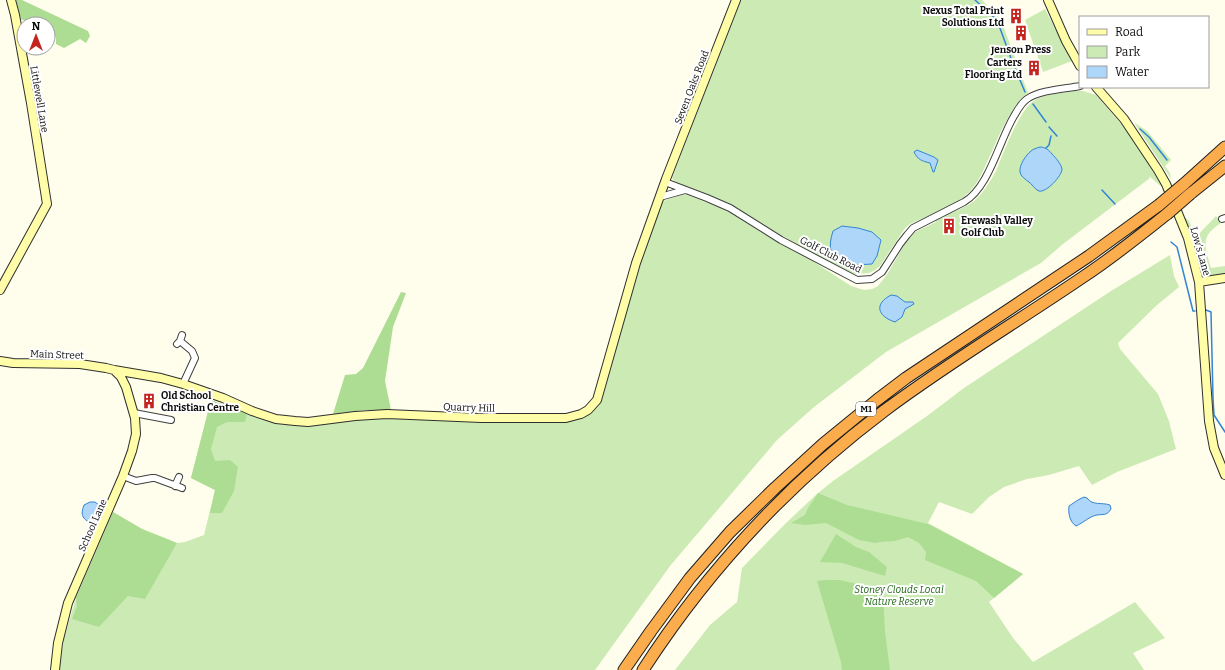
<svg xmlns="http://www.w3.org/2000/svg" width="1225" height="670" viewBox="0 0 1225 670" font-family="Bitter,serif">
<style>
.green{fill:#ccebb4}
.forest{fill:#addd93}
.water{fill:#aed6f9;stroke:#3284d4}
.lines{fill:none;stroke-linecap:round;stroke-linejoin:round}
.stream{stroke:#3284d4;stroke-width:1.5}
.street-casing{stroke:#404040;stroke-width:8}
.secondary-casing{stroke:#2f2f2f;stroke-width:10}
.highway-casing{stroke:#1e1e1e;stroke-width:13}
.street{stroke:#fff;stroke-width:6}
.secondary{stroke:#fffda7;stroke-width:8}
.highway{stroke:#fbad4e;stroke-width:11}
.highway-bridge-casing{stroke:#1e1e1e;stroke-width:13;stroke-linecap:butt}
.highway-bridge{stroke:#fbad4e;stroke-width:11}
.labels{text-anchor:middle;stroke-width:4;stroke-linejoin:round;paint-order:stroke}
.shield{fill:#fff;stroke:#565656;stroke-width:1}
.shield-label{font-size:9px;font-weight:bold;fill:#0d0d0d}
.poi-label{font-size:10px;font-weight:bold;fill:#0d0d0d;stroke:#fff;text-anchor:end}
.street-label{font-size:10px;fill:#0d0d0d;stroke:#fff}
.park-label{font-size:10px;font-style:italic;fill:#23671a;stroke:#fff}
</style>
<rect width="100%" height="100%" fill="#fffdec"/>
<path class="green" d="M740,0H982L1001,20L1028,93C1018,100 1015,106 1009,116C1001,130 995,144 989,158C984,168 980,179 973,188C959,205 930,215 910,224L905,228L880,266L875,270L869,273L855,274L841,268L810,252L726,203L675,182L672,178Z
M1045,9L1072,61L1043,72L1025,20Z
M1074,91H1083L1096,95L1123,126H1125L1164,187L1163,188L1149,176L1150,178L1063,244L1041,263L886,352L814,407L777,440L670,566L595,670H59L64,638L76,598L113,512L142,529L177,543L185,542L204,535L215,490L191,478L211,400L253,416L283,425H314L346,420L381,418L485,422L570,421C584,418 595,413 602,400C621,333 638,265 663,201L684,194L719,207L731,213L772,239L811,260L851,286L864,290L872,289L878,286L888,273L907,240L913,233L936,222L934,218C946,214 968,208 976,199C984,192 991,180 996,171C1003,154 1020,108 1035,100C1046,94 1061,93 1074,91Z
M1135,123L1147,131L1171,160L1165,166L1170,173L1171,179L1135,124Z
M1216,216L1221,223C1199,237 1205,247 1211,268L1225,266V275L1209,277L1202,275L1201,273L1184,219L1186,218L1189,221L1196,237Z
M1170,255L1174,276L1179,287L1157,305L1118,343L1120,349L1158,394L1169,421L1176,449L1117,472L1092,485L1079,466L1049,475L1027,479L1004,487L989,497L972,514L939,502L928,523L1023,574L989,602L1013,638L1033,662L1135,602L1165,638L1133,653L1144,670H675L710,625L737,602L742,568L786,523L818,493L833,481L927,416L964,388L1111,291Z"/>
<path class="forest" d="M16,0H22L88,31L90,36L86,43L80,39L64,48L56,44V37L48,32V24H30L21,19Z
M401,292L406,293L393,327L385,381L391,410H365L333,414L345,375L356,374L363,368Z
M211,400L247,414L245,422H227L217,427L211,449L215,461L230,460L238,467L234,491L222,513H210L215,490L191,478Z
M818,493L847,505L928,524L1023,574L994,598L976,581L925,560L926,552L919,543L908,537L895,541L880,542L875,543L859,540L826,523L805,525L791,523L805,515L808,508Z
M113,512L142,529L177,543L145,599L128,596L99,627L72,619L77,606L76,598Z
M836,534L856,547L869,552L887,567L885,576L842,563L820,562Z
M825,580H840L883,590L885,632L890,670H842L841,662L817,581Z"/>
<path class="water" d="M1040,147C1045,147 1049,150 1052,154C1056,158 1061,164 1062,169C1062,176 1046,193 1039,191C1036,190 1034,187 1032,185C1029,181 1021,178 1020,172C1019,165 1026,155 1031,151C1033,149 1037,148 1040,147Z
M917,150L934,157L938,160L934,172H933L930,163C922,161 918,160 914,152Z
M842,226L858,228L872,232L881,240L877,256L872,264C847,266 822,264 833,231Z
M891,295L897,296L905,302H913L914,304L905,309L902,317L895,322C877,316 874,304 891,295Z
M1084,497L1087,498C1093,506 1101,502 1110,505L1111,509C1107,516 1103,514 1097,515C1090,516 1083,523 1076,526C1070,522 1068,514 1069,506L1078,500Z
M90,502H95L104,509L95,525C85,520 79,518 84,505Z"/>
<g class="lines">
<path class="stream" d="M975,0L997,20L1012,61L1025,92
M1033,104L1046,122
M1049,127L1057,136
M1140,129L1149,137L1167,160
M1046,148L1049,145L1051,136
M1102,190L1115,204
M1171,242L1177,247L1193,311H1195
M1206,310L1211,312L1213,398L1214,415L1225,432"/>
<g class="street-casing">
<path id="street" d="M665,182L707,198L730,208L781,240L857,280L872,279L882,272L900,244L907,235L913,228L964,202C989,188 999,141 1014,116C1017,111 1021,103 1027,99C1040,90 1064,89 1080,86
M660,197L685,190
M1222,219L1225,218
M180,341L192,351L195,358L183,384
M177,344L180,341L182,335
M134,413L171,420
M123,476L136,481L152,478H155L182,488
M175,486L179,477"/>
</g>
<g class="secondary-casing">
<path id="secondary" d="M1048,0L1066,41L1080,66
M1096,87L1124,119L1158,170L1166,184L1188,238L1199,282L1209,421L1214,448L1225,475
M1199,282L1225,278
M0,290L47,204L31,103L15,15L11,0
M0,361L13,363L80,364L106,368L114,370L161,378L183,384L223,398L252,411L276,419L295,421L308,422L355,416L387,414L481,418H566L581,414L588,410L597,400L636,263L666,179L736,0
M55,670L58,643L68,603L123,476L132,451L136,434L135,418L126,387L121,377L114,370"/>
</g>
<g class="highway-casing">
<path id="highway" d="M1184,184L1225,147
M1190,194L1225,166
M624,670L651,631L690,578L730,532L775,488L823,444L877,400L906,378L1089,256L1159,205
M643,670C707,571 790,482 884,411C948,363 1017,322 1083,277C1112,258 1139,236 1167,214"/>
</g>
<use href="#street" class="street"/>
<use href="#secondary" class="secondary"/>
<use href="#highway" class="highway"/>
<g class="highway-bridge-casing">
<path id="highway-bridge" d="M1159,205L1184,184
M1167,214L1190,194"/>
</g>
<use href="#highway-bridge" class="highway-bridge"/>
</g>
<defs>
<g id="building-bare" transform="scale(1.2)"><path d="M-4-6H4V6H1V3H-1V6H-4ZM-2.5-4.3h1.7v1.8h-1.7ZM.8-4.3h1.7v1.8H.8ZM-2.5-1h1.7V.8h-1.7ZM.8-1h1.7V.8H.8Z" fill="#c3251e" stroke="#fff" stroke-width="2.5" paint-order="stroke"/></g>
</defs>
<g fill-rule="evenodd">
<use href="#building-bare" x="1016" y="16"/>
<use href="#building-bare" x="1021" y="33"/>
<use href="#building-bare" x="1034" y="68"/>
<use href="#building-bare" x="949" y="226"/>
<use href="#building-bare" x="149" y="401"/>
</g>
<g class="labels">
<rect class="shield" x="856" y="402" width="20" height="14" rx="3"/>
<g class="shield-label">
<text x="866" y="412">M1</text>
</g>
<g class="poi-label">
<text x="1004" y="14">Nexus Total Print<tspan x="1004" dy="12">Solutions Ltd</tspan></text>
<text x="1021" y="53" text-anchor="middle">Jenson Press</text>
<text x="1022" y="66">Carters<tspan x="1022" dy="12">Flooring Ltd</tspan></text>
<text x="961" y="224" text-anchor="start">Erewash Valley<tspan x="961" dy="12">Golf Club</tspan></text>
<text x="161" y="399" text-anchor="start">Old School<tspan x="161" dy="12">Christian Centre</tspan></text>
</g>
<g class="street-label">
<text transform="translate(691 87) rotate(-69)" y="4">Seven Oaks Road</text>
<text transform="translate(40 99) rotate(80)" y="4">Littlewell Lane</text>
<text transform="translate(1201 251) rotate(74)" y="4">Low's Lane</text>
<text transform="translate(831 254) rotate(27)" y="4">Golf Club Road</text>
<text transform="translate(57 354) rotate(2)" y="4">Main Street</text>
<text transform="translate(469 407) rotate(2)" y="4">Quarry Hill</text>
<text transform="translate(92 525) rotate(-66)" y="4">School Lane</text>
</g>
<g class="park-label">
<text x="899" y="593">Stoney Clouds Local<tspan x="899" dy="12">Nature Reserve</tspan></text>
</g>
</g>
<rect x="1079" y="16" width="130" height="72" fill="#ffffff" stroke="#9e9e9e"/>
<rect x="1087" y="29" width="20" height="6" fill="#fffda7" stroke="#9e9e9e"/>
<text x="1115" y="36" font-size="12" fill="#0d0d0d">Road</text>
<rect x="1087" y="46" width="20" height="12" fill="#ccebb4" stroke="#9e9e9e"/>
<text x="1115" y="56" font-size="12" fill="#0d0d0d">Park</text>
<rect x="1087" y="66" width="20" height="12" fill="#aed6f9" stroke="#9e9e9e"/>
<text x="1115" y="76" font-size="12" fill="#0d0d0d">Water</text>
<g transform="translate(36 36)"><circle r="19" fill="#ffffff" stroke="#9e9e9e"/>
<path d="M0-3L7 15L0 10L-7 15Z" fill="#c3251e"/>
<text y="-6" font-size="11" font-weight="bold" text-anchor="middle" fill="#0d0d0d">N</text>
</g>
</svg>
